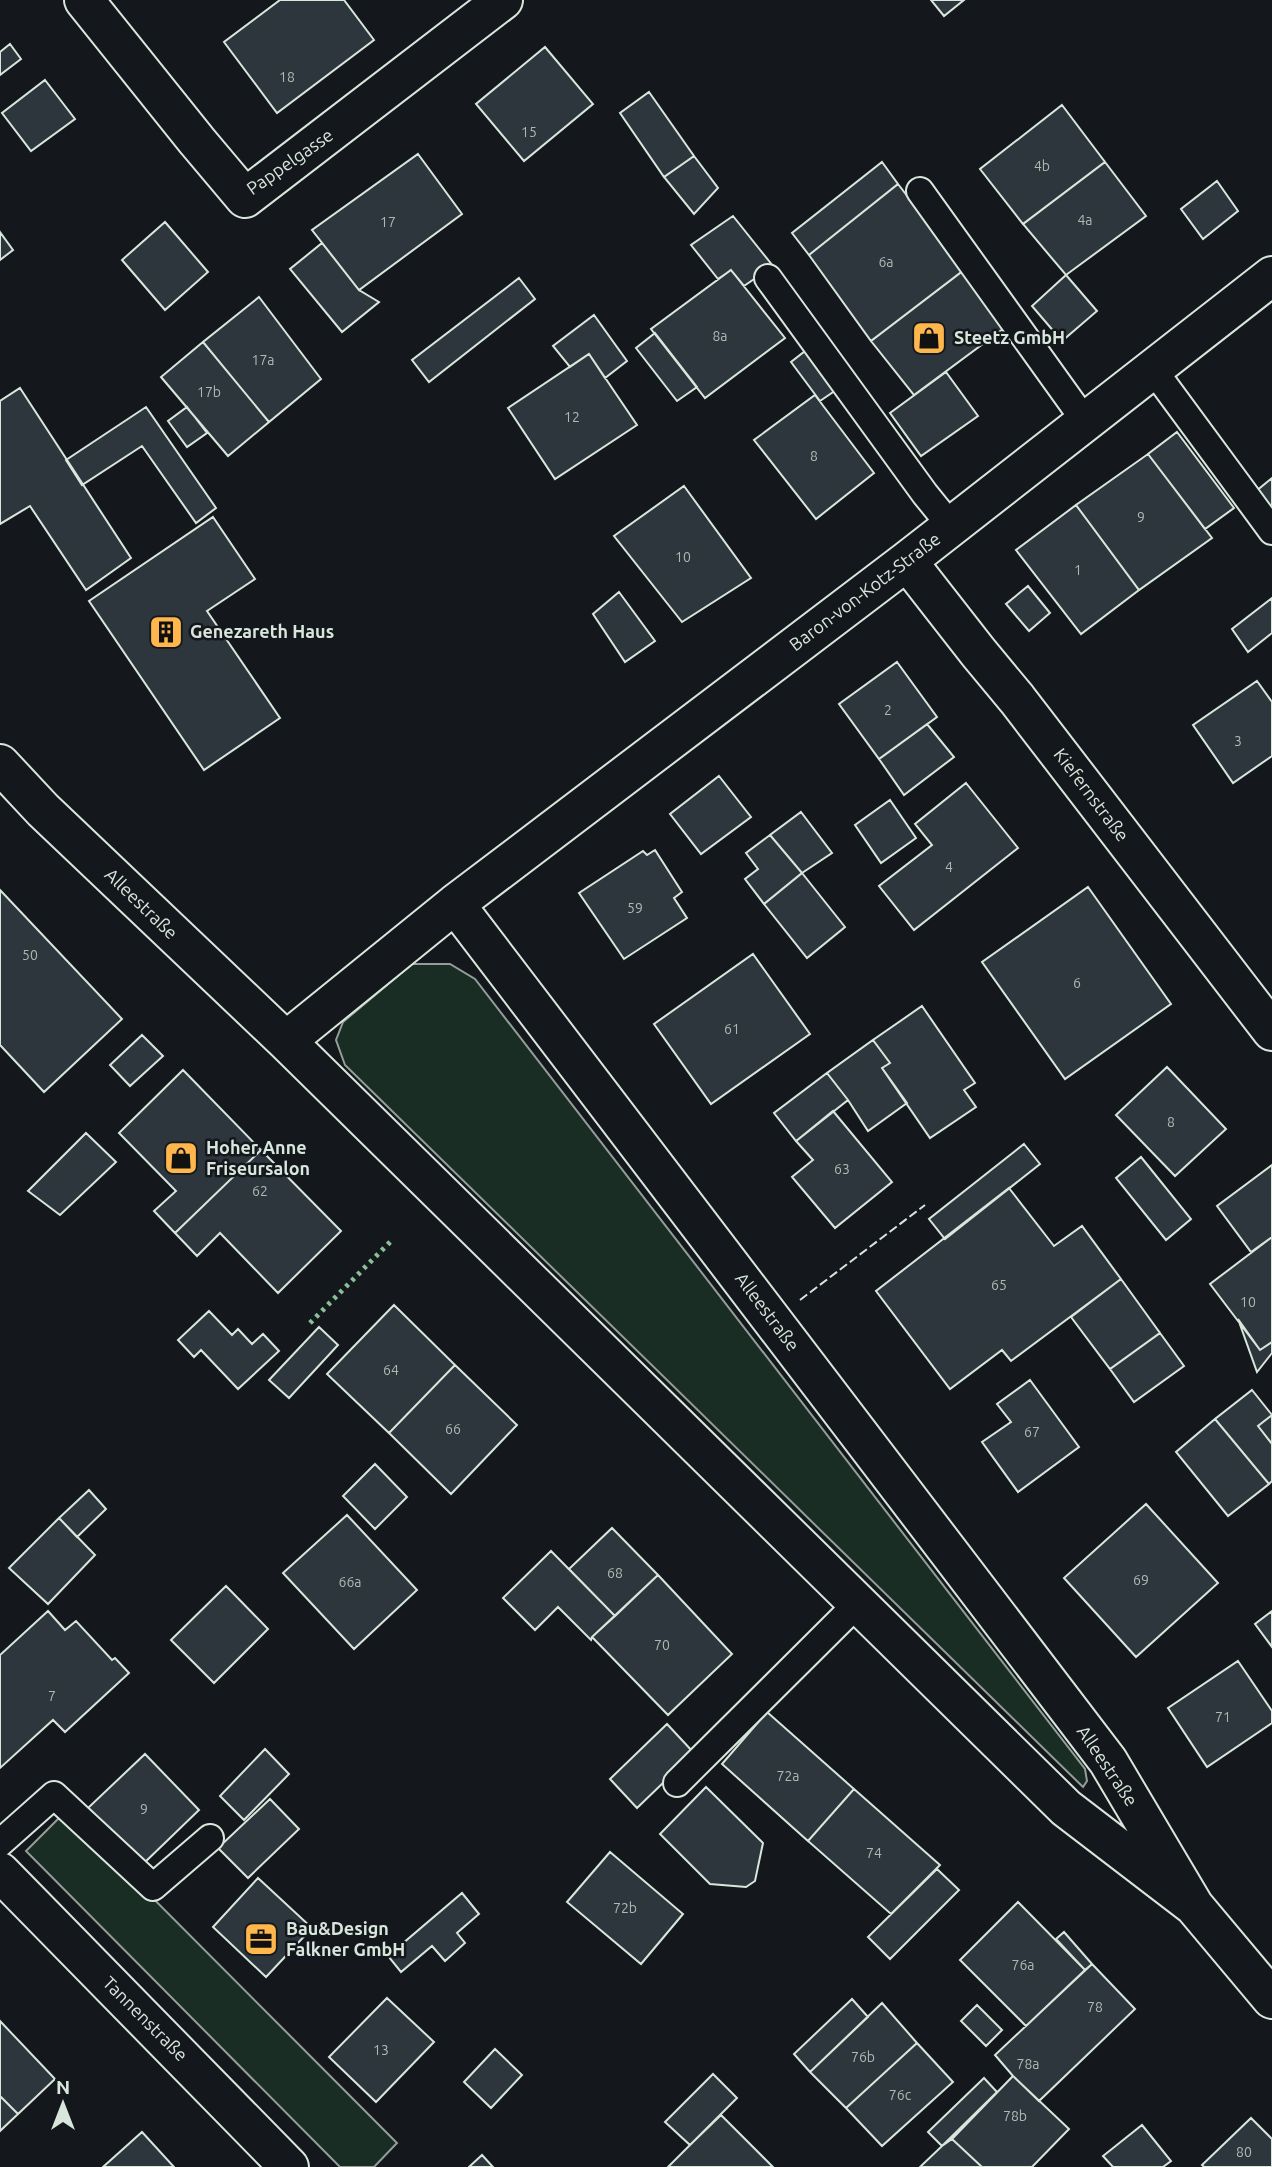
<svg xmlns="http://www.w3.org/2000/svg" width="1272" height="2167" viewBox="0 0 1272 2167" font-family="Ubuntu,sans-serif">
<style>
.green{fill:#1a2d24;stroke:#939e99;stroke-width:2}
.building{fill:#2c363c;stroke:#d8e6dc;stroke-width:2}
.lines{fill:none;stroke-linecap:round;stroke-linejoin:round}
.lane-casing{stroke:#d8e6dc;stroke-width:30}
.street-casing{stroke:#d8e6dc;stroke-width:42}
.lane{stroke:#14181c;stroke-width:26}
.street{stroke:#14181c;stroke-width:38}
.hedge{stroke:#8ac095;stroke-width:5;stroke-dasharray:3.5 5;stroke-linecap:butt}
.fence{stroke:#d8e6dc;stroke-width:2;stroke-dasharray:9 3.5;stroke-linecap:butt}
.labels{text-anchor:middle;stroke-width:5;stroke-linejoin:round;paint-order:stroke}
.number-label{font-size:14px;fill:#adbab4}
.street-label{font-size:18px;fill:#d8e6dc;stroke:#14181c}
.poi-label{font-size:18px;font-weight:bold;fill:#d8e6dc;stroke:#14181c;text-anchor:start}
</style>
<rect width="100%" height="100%" fill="#14181c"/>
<path class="green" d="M412,964H450L475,979L1085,1769L1087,1781L1083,1787L345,1065L336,1040L343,1022Z
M66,1811L397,2143L374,2167H340L26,1851Z"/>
<path class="building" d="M280,0H344L374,40L277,113L224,42Z
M931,0H964L944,16Z
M10,44L21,59L0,75V52Z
M545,47L593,104L524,161L476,104Z
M45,80L75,119L31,151L2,113Z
M649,92L694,156L664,177L620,113Z
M1062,105L1105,162L1023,224L980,169Z
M418,154L462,214L359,290L312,230Z
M694,156L718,188L694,214L664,177Z
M882,162L898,184L809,255L792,233Z
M1105,162L1146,216L1066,275L1023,224Z
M1217,181L1238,211L1203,239L1181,209Z
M898,184L964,270L871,341L809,255Z
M733,216L773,266L744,286L731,270L718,279L691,245Z
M165,222L208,272L165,310L122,260Z
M0,232L13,250L0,260Z
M322,243L359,290L379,302L342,332L290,269Z
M731,270L785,338L705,398L651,329Z
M964,270L1007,326L914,395L871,341Z
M1066,275L1097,311L1062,341L1032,306Z
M519,278L535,299L429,382L412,360Z
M259,297L321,379L269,422L203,342Z
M594,315L627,361L605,378L589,354L570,367L553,346Z
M655,333L697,387L677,401L636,348Z
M203,342L269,422L228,456L161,377Z
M809,348L839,388L820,401L791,362Z
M589,354L637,425L555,479L508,408Z
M946,372L978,416L921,456L890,413Z
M20,388L131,558L86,590L30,506L0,524V401Z
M815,395L874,473L816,519L754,440Z
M146,407L216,508L196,523L142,446L82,485L66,460Z
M187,407L207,433L187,447L168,421Z
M1177,432L1234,508L1205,529L1148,454Z
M1148,454L1212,538L1139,590L1076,505Z
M1272,478V515L1255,492Z
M684,486L751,578L682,622L614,536Z
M1076,505L1139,590L1081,634L1016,550Z
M213,517L255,579L207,611L280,718L204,770L89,601Z
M1028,586L1050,613L1029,631L1006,604Z
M619,592L655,641L625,662L593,614Z
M1272,598V633L1248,652L1232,629Z
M897,662L937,717L879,759L839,704Z
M1257,681L1272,702V756L1233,783L1193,725Z
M927,724L954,757L904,795L879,759Z
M719,776L751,817L701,854L670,814Z
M966,783L1018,848L914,930L879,886L932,845L915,824Z
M890,800L916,838L881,863L855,825Z
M801,812L832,853L802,873L770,835Z
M770,835L802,873L764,904L745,879L758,869L746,853Z
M655,850L682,892L674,898L687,918L624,959L579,893L643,851L647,855Z
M802,873L845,927L807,958L764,904Z
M1088,887L1171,1004L1065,1079L982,962Z
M0,890L122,1019L44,1092L0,1045Z
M753,954L810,1034L711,1104L654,1024Z
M922,1006L975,1083L964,1090L976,1107L930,1138L882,1068L890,1063L873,1040Z
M142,1035L163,1056L130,1086L110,1065Z
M873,1040L890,1063L882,1068L907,1103L868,1131L848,1100L827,1073Z
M1167,1067L1226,1129L1175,1176L1116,1115Z
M183,1070L261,1150L175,1233L154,1211L176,1191L119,1133Z
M827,1073L848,1100L796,1141L774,1113Z
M833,1111L892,1182L835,1228L792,1177L813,1160L796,1141Z
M86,1133L116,1162L60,1215L28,1191Z
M1024,1144L1040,1164L945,1239L929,1219Z
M261,1150L341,1231L278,1293L220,1233L197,1256L175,1233Z
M1141,1157L1191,1219L1166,1240L1116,1178Z
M1272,1165V1237L1251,1252L1217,1206Z
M1009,1188L1054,1246L1082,1226L1121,1279L1011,1361L1002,1350L950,1389L876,1291Z
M1272,1237V1342L1260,1350L1210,1284Z
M1121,1279L1160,1333L1110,1369L1071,1317Z
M394,1305L455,1365L389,1433L327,1374Z
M209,1311L232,1335L238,1329L252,1344L263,1334L279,1351L238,1389L201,1350L194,1357L178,1340Z
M1238,1319L1260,1350L1272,1342V1353L1257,1372Z
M319,1327L338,1345L289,1398L269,1380Z
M1160,1333L1184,1366L1134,1402L1110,1369Z
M455,1365L517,1425L451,1494L389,1433Z
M1030,1380L1079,1447L1018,1492L982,1442L1011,1422L997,1404Z
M1252,1390L1272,1415L1258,1426L1272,1444V1481L1269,1484L1215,1419Z
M1272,1415V1444L1258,1426Z
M1215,1419L1269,1484L1228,1516L1176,1452Z
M375,1464L407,1497L375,1529L343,1496Z
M89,1490L106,1509L77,1537L59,1518Z
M1146,1504L1218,1583L1136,1657L1064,1578Z
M347,1515L417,1590L354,1649L283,1573Z
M59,1518L95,1555L48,1604L9,1568Z
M612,1528L658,1575L615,1616L569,1569Z
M551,1551L615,1616L592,1637L591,1640L558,1607L535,1630L503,1598Z
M658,1575L732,1654L668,1715L592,1637Z
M226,1586L268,1629L214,1683L171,1640Z
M48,1611L65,1630L76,1621L112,1660L115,1658L129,1673L65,1732L53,1720L0,1768V1655Z
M1272,1611V1647L1255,1624Z
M1238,1661L1272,1711V1723L1207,1767L1168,1708Z
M767,1712L854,1789L808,1841L722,1764Z
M667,1724L694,1753L637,1808L610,1779Z
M265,1749L289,1774L244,1820L220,1796Z
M145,1754L199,1810L142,1865L88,1808Z
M706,1787L763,1843L755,1881L746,1887L710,1884L660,1834Z
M854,1789L940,1865L891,1914L808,1841Z
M270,1799L299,1829L248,1878L218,1848Z
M610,1852L683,1914L641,1964L567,1902Z
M937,1869L959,1890L890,1959L868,1937Z
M258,1878L312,1928L266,1977L213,1927Z
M462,1893L479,1914L457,1933L465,1943L445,1961L432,1946L401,1972L388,1956Z
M1018,1902L1085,1970L1026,2026L960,1960Z
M1064,1932L1092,1964L1085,1970L1056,1939Z
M1092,1964L1135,2009L1039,2101L1013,2076L995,2055Z
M387,1998L434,2042L376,2102L329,2057Z
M852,1999L868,2017L810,2072L794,2054Z
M882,2003L917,2043L846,2108L810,2072Z
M977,2005L1002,2030L986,2046L961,2021Z
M0,2021L55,2079L18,2114L0,2096Z
M917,2043L953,2082L882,2146L846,2108Z
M495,2049L522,2075L491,2108L464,2082Z
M713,2074L737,2098L690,2145L665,2122Z
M1013,2076L1069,2129L1032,2167H982L952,2139Z
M984,2078L997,2092L942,2146L928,2132Z
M0,2096L18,2114L0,2131Z
M721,2115L773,2167H668L690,2145Z
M1251,2118L1272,2139V2167H1204L1202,2165Z
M1142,2125L1171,2161L1163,2167H1113L1103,2156Z
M142,2132L174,2167H103Z
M952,2139L982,2167H920L942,2146Z
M482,2155L493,2167H469Z"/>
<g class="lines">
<g class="lane-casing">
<path id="lane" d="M920,191L1085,421
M768,278L925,494L951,526
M1152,368L1272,531
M677,1783L857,1604
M0,1843L54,1795L153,1887L210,1838"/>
</g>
<g class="street-casing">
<path id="street" d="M84,0L197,141L245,198L503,0
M907,561L978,652L1017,699L1272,1031
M0,764L43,810L286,1041L1066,1808L1194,1906
M455,904L1108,1761L1194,1906L1272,1999
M286,1041L455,904L907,561L1272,276
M0,1872L289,2167"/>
</g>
<use href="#lane" class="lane"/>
<use href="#street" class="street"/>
<path class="hedge" d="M310,1323L391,1241"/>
<path class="fence" d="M800,1300L925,1205"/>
</g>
<defs>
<g id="shop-square" transform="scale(1.75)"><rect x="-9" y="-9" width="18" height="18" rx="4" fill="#ffb74d" stroke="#14181c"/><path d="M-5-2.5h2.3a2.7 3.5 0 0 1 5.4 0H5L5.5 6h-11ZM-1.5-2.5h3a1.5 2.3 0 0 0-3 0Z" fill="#111"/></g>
<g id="building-square" transform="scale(1.75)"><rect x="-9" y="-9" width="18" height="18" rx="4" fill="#ffb74d" stroke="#14181c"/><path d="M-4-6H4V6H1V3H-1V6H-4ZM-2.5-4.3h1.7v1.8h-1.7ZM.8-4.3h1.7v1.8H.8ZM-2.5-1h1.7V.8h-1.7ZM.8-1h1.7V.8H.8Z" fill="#111"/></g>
<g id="office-square" transform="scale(1.75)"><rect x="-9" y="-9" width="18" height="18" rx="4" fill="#ffb74d" stroke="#14181c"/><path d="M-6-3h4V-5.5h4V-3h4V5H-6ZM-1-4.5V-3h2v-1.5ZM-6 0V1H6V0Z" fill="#111"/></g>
</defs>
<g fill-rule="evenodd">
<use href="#shop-square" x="929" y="338"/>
<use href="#building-square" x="166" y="632"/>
<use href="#shop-square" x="181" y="1158"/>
<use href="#office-square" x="261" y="1939"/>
</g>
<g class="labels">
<g class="number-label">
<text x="287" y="82">18</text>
<text x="529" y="137">15</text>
<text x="1042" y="171">4b</text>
<text x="1085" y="225">4a</text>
<text x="388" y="227">17</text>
<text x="886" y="267">6a</text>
<text x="720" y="341">8a</text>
<text x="263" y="365">17a</text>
<text x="209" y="397">17b</text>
<text x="572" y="422">12</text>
<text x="814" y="461">8</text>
<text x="1141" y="522">9</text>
<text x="683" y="562">10</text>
<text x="1078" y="575">1</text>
<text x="888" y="715">2</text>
<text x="1238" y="746">3</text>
<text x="949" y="872">4</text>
<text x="635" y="913">59</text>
<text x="30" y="960">50</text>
<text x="1077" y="988">6</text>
<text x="732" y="1034">61</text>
<text x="1171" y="1127">8</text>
<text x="842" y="1174">63</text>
<text x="260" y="1196">62</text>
<text x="999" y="1290">65</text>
<text x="1248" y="1307">10</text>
<text x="391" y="1375">64</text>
<text x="453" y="1434">66</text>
<text x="1032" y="1437">67</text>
<text x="615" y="1578">68</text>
<text x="1141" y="1585">69</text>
<text x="350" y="1587">66a</text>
<text x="662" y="1650">70</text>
<text x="52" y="1701">7</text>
<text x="1223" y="1722">71</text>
<text x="788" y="1781">72a</text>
<text x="144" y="1814">9</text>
<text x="874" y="1858">74</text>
<text x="625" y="1913">72b</text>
<text x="1023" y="1970">76a</text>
<text x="1095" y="2012">78</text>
<text x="381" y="2055">13</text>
<text x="863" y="2062">76b</text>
<text x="1028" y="2069">78a</text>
<text x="900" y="2100">76c</text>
<text x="1015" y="2121">78b</text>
<text x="1244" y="2157">80</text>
</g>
<g class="street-label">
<text transform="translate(290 162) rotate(-35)" y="6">Pappelgasse</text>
<text transform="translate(865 592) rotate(-37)" y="6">Baron-von-Kotz-Straße</text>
<text transform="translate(1091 795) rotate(53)" y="6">Kiefernstraße</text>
<text transform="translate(141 904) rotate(44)" y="6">Alleestraße</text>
<text transform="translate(767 1312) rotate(53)" y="6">Alleestraße</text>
<text transform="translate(1107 1766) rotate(56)" y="6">Alleestraße</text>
<text transform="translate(145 2019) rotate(45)" y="6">Tannenstraße</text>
</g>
<g class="poi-label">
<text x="954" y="344">Steetz GmbH</text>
<text x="190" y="638">Genezareth Haus</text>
<text x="206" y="1154">Hoher Anne<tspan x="206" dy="21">Friseursalon</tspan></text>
<text x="286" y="1935">Bau&amp;Design<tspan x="286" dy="21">Falkner GmbH</tspan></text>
</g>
</g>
<g transform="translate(63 2104)" stroke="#14181c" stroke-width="5" paint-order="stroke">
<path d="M0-5L12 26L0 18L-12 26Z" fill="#d8e6dc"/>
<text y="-10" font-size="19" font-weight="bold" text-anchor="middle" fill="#d8e6dc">N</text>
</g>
</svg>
